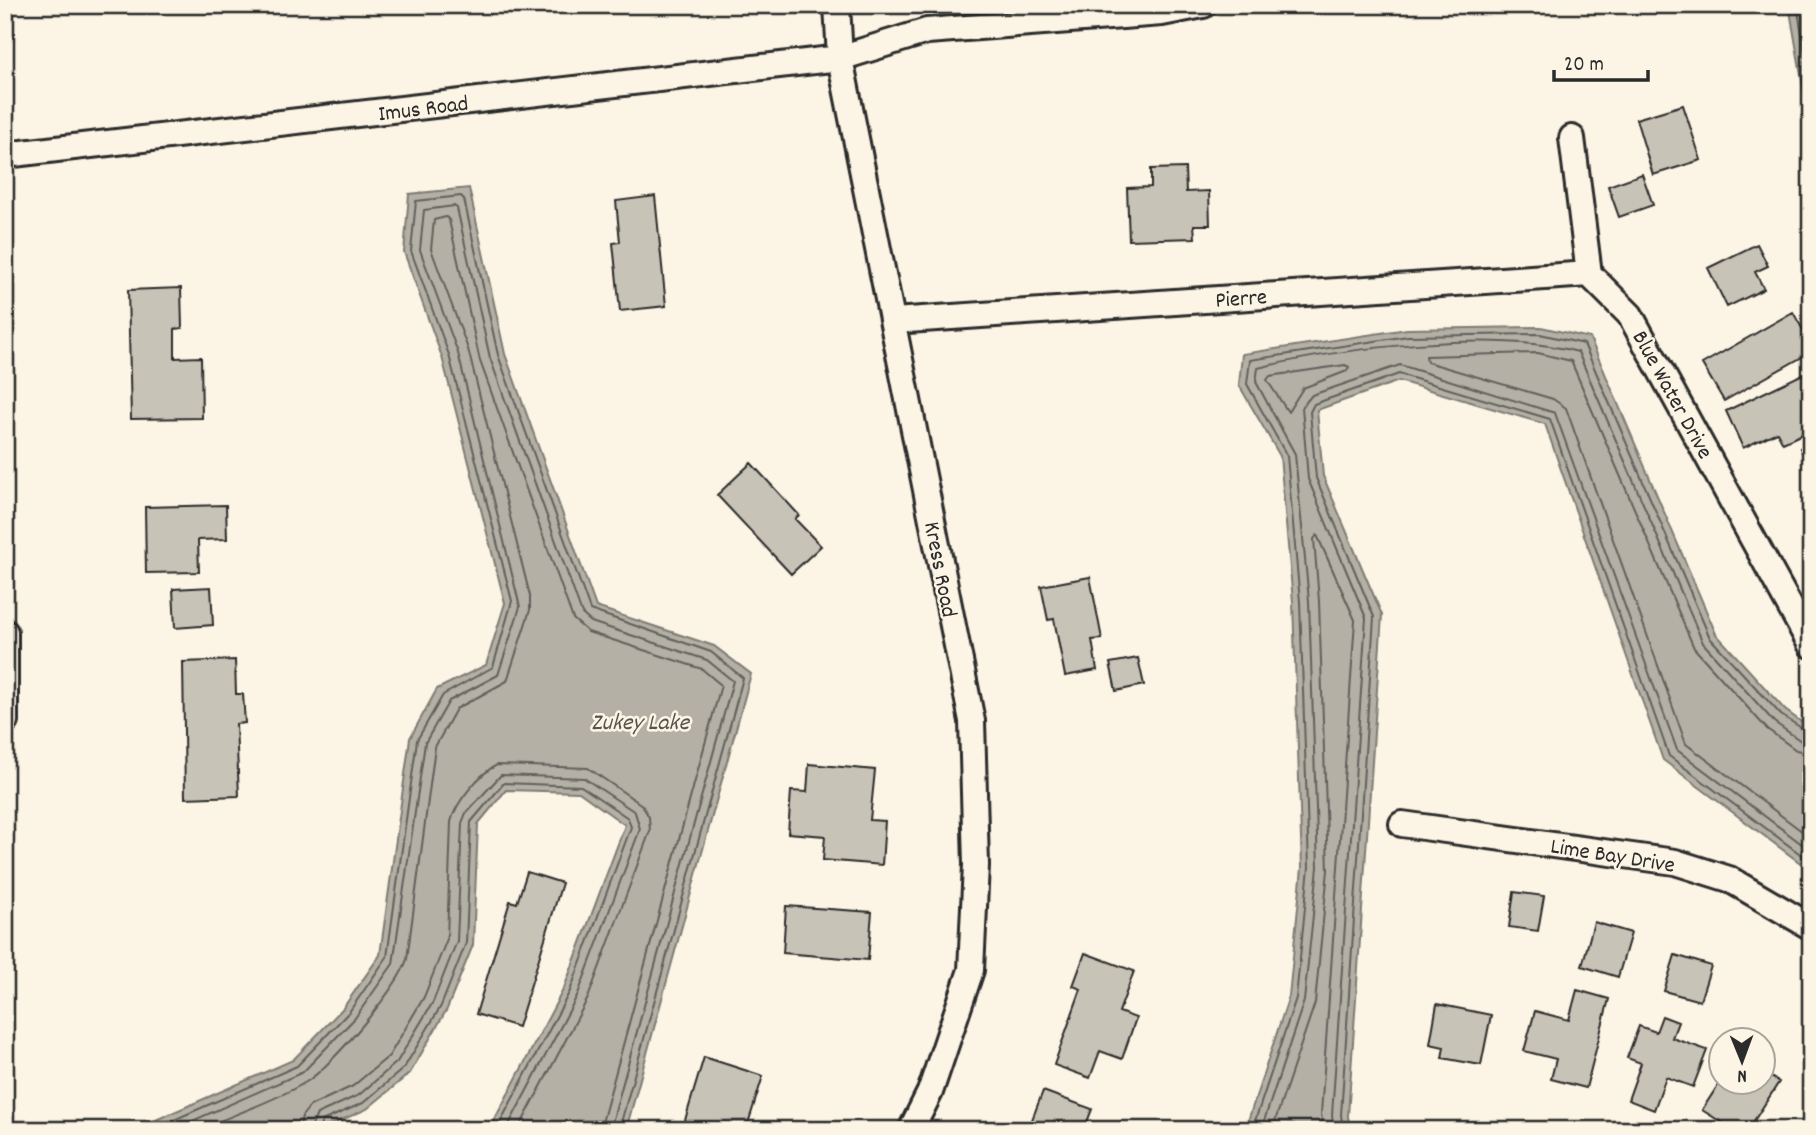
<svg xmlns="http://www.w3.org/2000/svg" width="1816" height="1135" viewBox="0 0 1816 1135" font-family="Dekko,sans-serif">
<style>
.water{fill:#b4b0a5;stroke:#7d7b74;stroke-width:2}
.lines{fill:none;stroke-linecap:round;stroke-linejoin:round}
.shore{stroke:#62605c;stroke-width:2}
.building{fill:#c8c3b7;stroke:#2b2b2b;stroke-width:2}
.minor-casing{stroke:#2b2b2b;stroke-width:30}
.minor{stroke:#fcf5e5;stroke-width:24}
.labels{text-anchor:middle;stroke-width:5;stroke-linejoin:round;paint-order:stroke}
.street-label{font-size:23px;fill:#2b2b2b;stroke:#fcf5e5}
.water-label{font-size:24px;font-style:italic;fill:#545350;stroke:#fcf5e5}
</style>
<rect width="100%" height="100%" fill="#fcf5e5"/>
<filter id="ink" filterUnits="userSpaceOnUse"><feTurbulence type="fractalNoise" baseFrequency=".0143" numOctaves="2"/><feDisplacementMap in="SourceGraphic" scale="14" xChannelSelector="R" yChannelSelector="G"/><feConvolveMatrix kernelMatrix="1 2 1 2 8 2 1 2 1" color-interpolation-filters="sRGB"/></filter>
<g filter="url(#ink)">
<path class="water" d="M1789,5H1811V116L1806,104Z
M469,188L505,354L596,607L714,646L751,674L626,1130H489L564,988L625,825L579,792L506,790L478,824L473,945L447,1009L410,1073L367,1109L319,1130H133L293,1060L343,1008L380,955L410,738L437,689L486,665L505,603L442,357L404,252L409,194Z
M1541,327L1590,338L1716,634L1785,710L1811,729V871L1663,760L1545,424L1399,381L1317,410L1323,476L1382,615L1348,1116L1350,1130H1245L1289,996L1302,868L1293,602L1280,456L1239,385L1242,354L1407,329Z"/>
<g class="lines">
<path class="shore" d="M1797,5L1811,89
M1345,365L1349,367L1347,371L1303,388L1288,412L1267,380L1270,376Z
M1811,753L1796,750L1767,729L1694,648L1571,361L1538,353L1426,356L1427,362L1553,399L1566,408L1686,744L1811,838
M151,1130L297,1066L349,1012L387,957L417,740L443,695L493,667L512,601L449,355L411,251L416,201L461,196L464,199L498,355L590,610L711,652L743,678L619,1130
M172,1130L303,1072L355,1018L393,964L425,743L449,701L498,675L520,607L458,353L420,250L424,210L454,206L457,208L490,358L582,614L591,622L707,660L733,681L610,1130
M199,1130C234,1114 273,1102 306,1082C330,1068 400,985 407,959L435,747L456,709L507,681L530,610V596L468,349L431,249L434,220L446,217L449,220L480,361L573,619L588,632L702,669L721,685L600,1130
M299,1130L302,1116L310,1106L353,1086L389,1056L424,997L447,939L451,822C455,803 480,773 497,765L588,768L642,805L649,817L650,831L588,998L518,1130
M310,1130L317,1114L359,1095L397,1062L433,1002L457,941L462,823L466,813L501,775L584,778L635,812L640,829L578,994L506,1130
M319,1130L322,1121L363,1103L404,1068L441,1006L466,943L471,822L504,783L581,786L628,818L631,827L570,991L496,1130
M1252,1130L1296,998L1309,867L1300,602L1287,456L1247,384L1250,360L1408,336L1540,334L1584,344L1710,638L1781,715L1811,734
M1261,1130L1304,1001L1318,867L1309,601L1295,454L1256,382L1258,368C1342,348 1495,329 1578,352L1703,643L1774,722L1801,741L1811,743
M1272,1130L1315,1003L1328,870L1319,601L1314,539L1317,535L1355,620L1321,1114L1324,1130
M1334,1130L1332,1115L1366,618L1308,479L1302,407L1312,395L1400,365L1555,413L1677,750L1811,851
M1343,1130L1341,1115L1374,617L1316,478L1310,412L1314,404L1399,374L1550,419L1669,756L1811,862"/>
</g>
<path class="building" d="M1683,105L1701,160L1653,175L1636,119Z
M1185,168L1186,192L1209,191L1210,225H1194L1195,238L1129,240L1127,188L1151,187V169Z
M1642,174L1653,205L1619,217L1608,186Z
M655,196L666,306L620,311L613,243L620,242L616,201Z
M1757,244L1768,266L1755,272L1764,289L1727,307L1708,268Z
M181,288L182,328L175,329V358L201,357L202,418L131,419L128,290Z
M1793,312L1811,344V352L1724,401L1702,364Z
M1803,374L1808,386L1811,385V430L1783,443L1777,432L1743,448L1726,411Z
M1811,443V470L1800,448Z
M751,463L799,515L795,519L821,546L791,574L717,495Z
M226,505L227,539L198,540L199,572L146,573L145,507Z
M1090,577L1102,639L1092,640L1097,670L1065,676L1054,619L1048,620L1041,586Z
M211,587L213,625L175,628L173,589Z
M1138,658L1144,685L1116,691L1110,663Z
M235,660L236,694H243L245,723L236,724L239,796L185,798L183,662Z
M809,764L875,770L870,820L885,821L882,865L823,860L825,836L788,833L791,791L807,792Z
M527,872L562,883L518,1027L476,1014L510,901L517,903Z
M1514,892L1544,896L1538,931L1509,927Z
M786,906L872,912L868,960L783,953Z
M1594,922L1631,933L1618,977L1582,966Z
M1085,953L1134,971L1119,1012L1136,1018L1122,1059L1100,1051L1090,1078L1054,1065L1081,989L1073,986Z
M1675,955L1711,966L1700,1001L1664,991Z
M1577,990L1609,999L1586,1088L1551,1079L1556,1059L1524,1051L1535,1011L1569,1020Z
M1437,1004L1491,1015L1481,1065L1442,1058L1444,1047L1430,1044Z
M1662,1016L1678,1022L1672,1038L1707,1050L1693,1087L1666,1077L1654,1110L1628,1100L1641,1063L1627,1058L1639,1026L1656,1032Z
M704,1057L763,1076L746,1130H682Z
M1764,1073L1779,1082L1748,1130H1734L1702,1110L1722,1079V1082H1764Z
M1043,1091L1092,1109L1084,1130H1014L1018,1121L1030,1125Z"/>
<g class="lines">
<g class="minor-casing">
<path id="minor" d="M837,5L840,58L972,721L976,865L971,970L930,1092L911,1130
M1572,138L1589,274L1630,315L1811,645
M5,155L840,58L927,31L1162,13L1203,5
M893,321L1589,274
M5,632V721
M1402,824L1675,862L1729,879L1811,927"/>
</g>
<use href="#minor" class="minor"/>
</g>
</g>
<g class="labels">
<g class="street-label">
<text transform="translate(423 107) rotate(-7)" y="8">Imus Road</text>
<text transform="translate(1241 297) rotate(-4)" y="8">Pierre</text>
<text transform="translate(1674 394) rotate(61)" y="8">Blue Water Drive</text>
<text transform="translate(942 569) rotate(79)" y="8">Kress Road</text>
<text transform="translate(1613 854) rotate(9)" y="8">Lime Bay Drive</text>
</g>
<g class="water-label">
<text x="640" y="729">Zukey Lake</text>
</g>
</g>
<rect width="1816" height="1135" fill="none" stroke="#fcf5e5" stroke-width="28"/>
<rect x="14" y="14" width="1788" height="1107" fill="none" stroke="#2b2b2b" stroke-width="2.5" filter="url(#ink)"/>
<g transform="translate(1742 1061) rotate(179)"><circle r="33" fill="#fcf5e5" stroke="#a8a49b" stroke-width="2"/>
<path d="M0-5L12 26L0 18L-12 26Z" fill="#2b2b2b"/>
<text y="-10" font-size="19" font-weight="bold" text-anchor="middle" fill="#2b2b2b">N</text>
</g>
<path d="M1554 70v10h94v-10" fill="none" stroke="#2b2b2b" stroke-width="3.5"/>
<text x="1564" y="70" font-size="21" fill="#2b2b2b" stroke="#fcf5e5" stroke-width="5" paint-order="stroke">20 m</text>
</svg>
